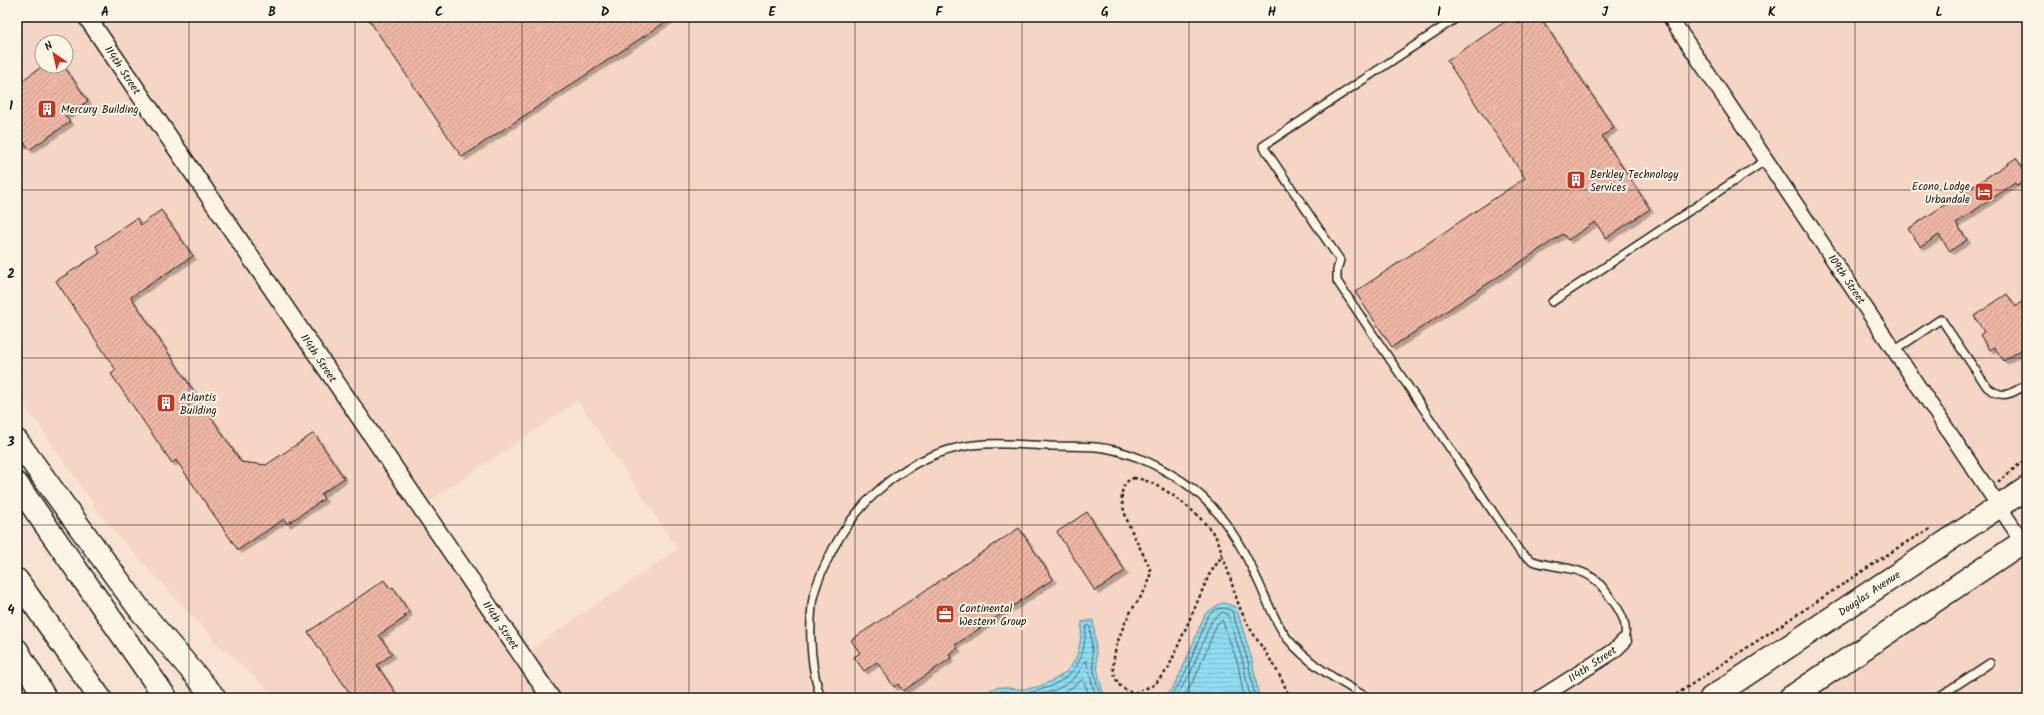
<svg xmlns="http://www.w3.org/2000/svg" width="2044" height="715" viewBox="0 0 2044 715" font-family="Kalam,sans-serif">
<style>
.built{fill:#f5d5c4;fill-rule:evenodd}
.water{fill:url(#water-rules);stroke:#628f9c}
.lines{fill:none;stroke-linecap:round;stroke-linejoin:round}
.shore{stroke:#4a6971;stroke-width:1}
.building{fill:url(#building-hatch);stroke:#1c1c1c;filter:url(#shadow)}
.service-casing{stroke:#1c1c1c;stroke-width:10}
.minor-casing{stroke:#1c1c1c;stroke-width:17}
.tertiary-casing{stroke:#1c1c1c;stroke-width:20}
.primary-casing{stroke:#1c1c1c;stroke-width:25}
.motorway-casing{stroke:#1c1c1c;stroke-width:25}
.path{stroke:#1c1c1c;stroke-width:2.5;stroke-dasharray:3 3;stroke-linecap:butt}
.service{stroke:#fcf5e5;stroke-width:7}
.minor{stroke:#fcf5e5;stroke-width:14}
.tertiary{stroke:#fcf5e5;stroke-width:17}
.primary{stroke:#fcf5e5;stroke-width:22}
.motorway{stroke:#fcf5e5;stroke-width:22}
.grid{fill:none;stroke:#1c1c1c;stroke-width:1;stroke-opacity:0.55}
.labels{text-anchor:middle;stroke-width:4;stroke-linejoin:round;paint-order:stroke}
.street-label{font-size:11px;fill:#1c1c1c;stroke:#fcf5e5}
.poi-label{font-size:11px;fill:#1c1c1c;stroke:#fcf5e5;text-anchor:start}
.neatline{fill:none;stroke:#1c1c1c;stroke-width:1.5}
.grid-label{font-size:13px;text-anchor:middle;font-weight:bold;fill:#1c1c1c}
</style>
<defs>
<pattern id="water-rules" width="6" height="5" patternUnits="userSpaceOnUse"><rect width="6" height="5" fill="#90dcf1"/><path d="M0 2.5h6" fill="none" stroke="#7cbcce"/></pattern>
<pattern id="building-hatch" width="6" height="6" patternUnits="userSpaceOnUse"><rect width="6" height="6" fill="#eeb6a5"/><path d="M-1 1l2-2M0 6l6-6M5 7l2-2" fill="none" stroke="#cc9c8d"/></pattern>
<filter id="shadow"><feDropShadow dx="3.5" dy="3.5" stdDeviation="0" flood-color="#0004"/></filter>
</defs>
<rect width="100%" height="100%" fill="#f8e2d2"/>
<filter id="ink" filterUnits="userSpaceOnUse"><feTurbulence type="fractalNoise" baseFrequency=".025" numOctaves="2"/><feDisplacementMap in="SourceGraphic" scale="8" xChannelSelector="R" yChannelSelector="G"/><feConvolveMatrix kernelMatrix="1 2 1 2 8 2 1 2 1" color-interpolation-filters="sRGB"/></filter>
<g filter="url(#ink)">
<path class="built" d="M17,17H2027V488L1711,698H277L217,643L106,522L17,394ZM42,42H66V66H42ZM578,401L678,549L522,655L421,507Z
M2027,551V698H1790Z"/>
<path class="water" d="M1224,603L1236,607L1252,660L1259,698H1162L1172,689L1182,670L1205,614L1219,604Z
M1093,620C1097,646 1094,674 1106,698H984L985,693C1003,682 1004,690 1023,689C1032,689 1041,686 1049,682C1078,669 1080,652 1082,622Z"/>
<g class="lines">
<path class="shore" d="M988,698L997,691C1005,691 1013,693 1021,693C1031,693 1042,690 1051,686C1079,673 1084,657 1086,627L1088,625L1090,627C1093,650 1091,676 1102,698
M1025,698C1043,695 1063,690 1076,676C1081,671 1081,664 1086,660L1096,698
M1051,698L1071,688L1083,679L1090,698
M1168,698C1185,681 1192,656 1201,634C1203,629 1205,621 1208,616C1214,608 1224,606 1232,611L1248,661L1255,698
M1175,698L1190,674L1212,620L1223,612L1228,615L1243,662L1250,698
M1183,698L1196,676L1217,624L1222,620L1238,664L1244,698"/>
</g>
<path class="building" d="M367,17H673L462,157Z
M1512,17H1514L1519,24L1528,17H1540L1614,128L1602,136L1650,209L1606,238L1595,222L1568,240L1563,234L1392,347L1355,292L1525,178L1447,61Z
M43,66H64L88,101L65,116L70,122L29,150L25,143L17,149V84Z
M2016,158L2027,174V179L2017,186L2015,183L1956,223L1967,240L1950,251L1939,235L1921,247L1908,229Z
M161,210L193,256L131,297L241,462L266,465L314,433L344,478L321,494L324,499L287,524L284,519L238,550L176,460L172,463L111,374L116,370L56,281L100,253L96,246L137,218L141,225Z
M2007,294L2016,307L2022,302L2027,309V346L2004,361L1994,347L1990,350L1980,335L1984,332L1974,316Z
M1087,512L1125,571L1095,591L1057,532Z
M1019,528L1053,579L955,645L958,648L949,654L951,658L903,691L898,684L894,687L877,662L864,671L854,657L860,653L851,640Z
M384,580L390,589L393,587L409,612L404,616L406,617L379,635L392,654L377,665L399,698H353L308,632Z"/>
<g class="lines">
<g class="service-casing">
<path id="service" d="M1458,17L1263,146L1340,260L1337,270V281L1520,552C1524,555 1529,559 1533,561C1552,568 1577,566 1593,578C1602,584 1608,595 1615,604C1623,616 1628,626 1624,641
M1552,302L1766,160
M1894,351L1941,319L1987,387C2002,400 2012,394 2027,384
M1811,687L1819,698
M821,698C811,670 809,635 812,605C813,592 819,578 825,565C850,509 898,460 961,447C989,441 1021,445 1050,446C1065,446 1081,446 1096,447C1128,450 1156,464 1182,481C1220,506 1242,545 1260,585C1268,603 1275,622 1287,638C1309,665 1339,681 1368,698
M1937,698L1990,663"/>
</g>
<g class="minor-casing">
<path id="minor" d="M1670,17L2027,548
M1540,698L1614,651L1624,641"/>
</g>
<g class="tertiary-casing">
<path id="tertiary" d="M87,17L551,698"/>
</g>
<g class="primary-casing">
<path id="primary" d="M1711,698L2027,488
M1790,698L2027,539"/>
</g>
<g class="motorway-casing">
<path id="motorway" d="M17,441L140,610L215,698
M17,484L166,698
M17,580L100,698
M17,650L45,698"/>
</g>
<path class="path" d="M1134,478C1160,480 1206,518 1218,541C1220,545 1221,550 1222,556L1209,575L1168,669L1154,685L1134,693C1098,685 1118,636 1129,615C1137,599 1152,588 1150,568C1142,549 1102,488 1134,478Z
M1998,482L2027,458
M1222,556C1231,575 1234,597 1244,617C1257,644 1281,669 1289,698
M1671,698L1905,543L1930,529"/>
<use href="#service" class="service"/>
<use href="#minor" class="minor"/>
<use href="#tertiary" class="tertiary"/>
<use href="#primary" class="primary"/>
<use href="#motorway" class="motorway"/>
</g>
</g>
<path class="grid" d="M189,17V698M355,17V698M522,17V698M689,17V698M855,17V698M1022,17V698M1189,17V698M1355,17V698M1522,17V698M1689,17V698M1855,17V698M17,190H2027M17,358H2027M17,525H2027"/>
<defs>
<g id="building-square" transform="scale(1)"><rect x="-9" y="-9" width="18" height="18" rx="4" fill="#c8321e" stroke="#fcf5e5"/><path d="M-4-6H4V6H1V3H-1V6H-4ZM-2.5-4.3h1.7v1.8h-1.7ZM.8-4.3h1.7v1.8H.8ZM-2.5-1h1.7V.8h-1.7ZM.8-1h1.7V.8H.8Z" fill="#fff"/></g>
<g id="hotel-square" transform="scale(1)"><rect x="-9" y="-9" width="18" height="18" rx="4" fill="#c8321e" stroke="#fcf5e5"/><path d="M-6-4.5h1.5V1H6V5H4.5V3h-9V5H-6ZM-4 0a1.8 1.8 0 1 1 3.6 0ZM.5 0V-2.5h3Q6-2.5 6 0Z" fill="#fff"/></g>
<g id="office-square" transform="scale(1)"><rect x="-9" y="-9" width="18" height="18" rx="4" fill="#c8321e" stroke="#fcf5e5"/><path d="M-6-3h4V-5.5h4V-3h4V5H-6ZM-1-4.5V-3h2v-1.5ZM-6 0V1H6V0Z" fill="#fff"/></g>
</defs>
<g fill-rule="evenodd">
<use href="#building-square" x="47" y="109"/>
<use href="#building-square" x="1576" y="180"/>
<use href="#hotel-square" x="1984" y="192"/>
<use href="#building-square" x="166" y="403"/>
<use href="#office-square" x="945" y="614"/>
</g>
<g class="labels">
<g class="street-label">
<text transform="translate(123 70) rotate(56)" y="4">114th Street</text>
<text transform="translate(1847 279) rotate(56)" y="4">109th Street</text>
<text transform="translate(319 358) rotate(56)" y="4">114th Street</text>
<text transform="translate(1869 593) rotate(-34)" y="4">Douglas Avenue</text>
<text transform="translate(501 625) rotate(56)" y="4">114th Street</text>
<text transform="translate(1592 664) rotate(-34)" y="4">114th Street</text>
</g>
<g class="poi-label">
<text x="61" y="113">Mercury Building</text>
<text x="1590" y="178">Berkley Technology<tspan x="1590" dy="13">Services</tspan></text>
<text x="1970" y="190" text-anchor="end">Econo Lodge<tspan x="1970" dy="13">Urbandale</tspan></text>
<text x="180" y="401">Atlantis<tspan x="180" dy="13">Building</tspan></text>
<text x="959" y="612">Continental<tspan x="959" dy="13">Western Group</tspan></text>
</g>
</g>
<rect width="2044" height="715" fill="none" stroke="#fcf5e5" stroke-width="44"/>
<g transform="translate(54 54) rotate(326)"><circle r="19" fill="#fcf5e5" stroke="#a29e95"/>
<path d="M0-3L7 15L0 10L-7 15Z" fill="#c8321e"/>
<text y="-6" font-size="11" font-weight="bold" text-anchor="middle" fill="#1c1c1c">N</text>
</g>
<rect x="22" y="22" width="2000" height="671" class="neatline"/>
<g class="grid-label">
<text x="105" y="16">A</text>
<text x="272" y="16">B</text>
<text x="439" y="16">C</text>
<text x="605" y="16">D</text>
<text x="772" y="16">E</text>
<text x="939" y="16">F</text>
<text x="1105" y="16">G</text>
<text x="1272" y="16">H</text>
<text x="1439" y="16">I</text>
<text x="1605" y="16">J</text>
<text x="1772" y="16">K</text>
<text x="1939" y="16">L</text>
<text x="11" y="110">1</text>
<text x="11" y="278">2</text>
<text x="11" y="446">3</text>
<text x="11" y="614">4</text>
</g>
</svg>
